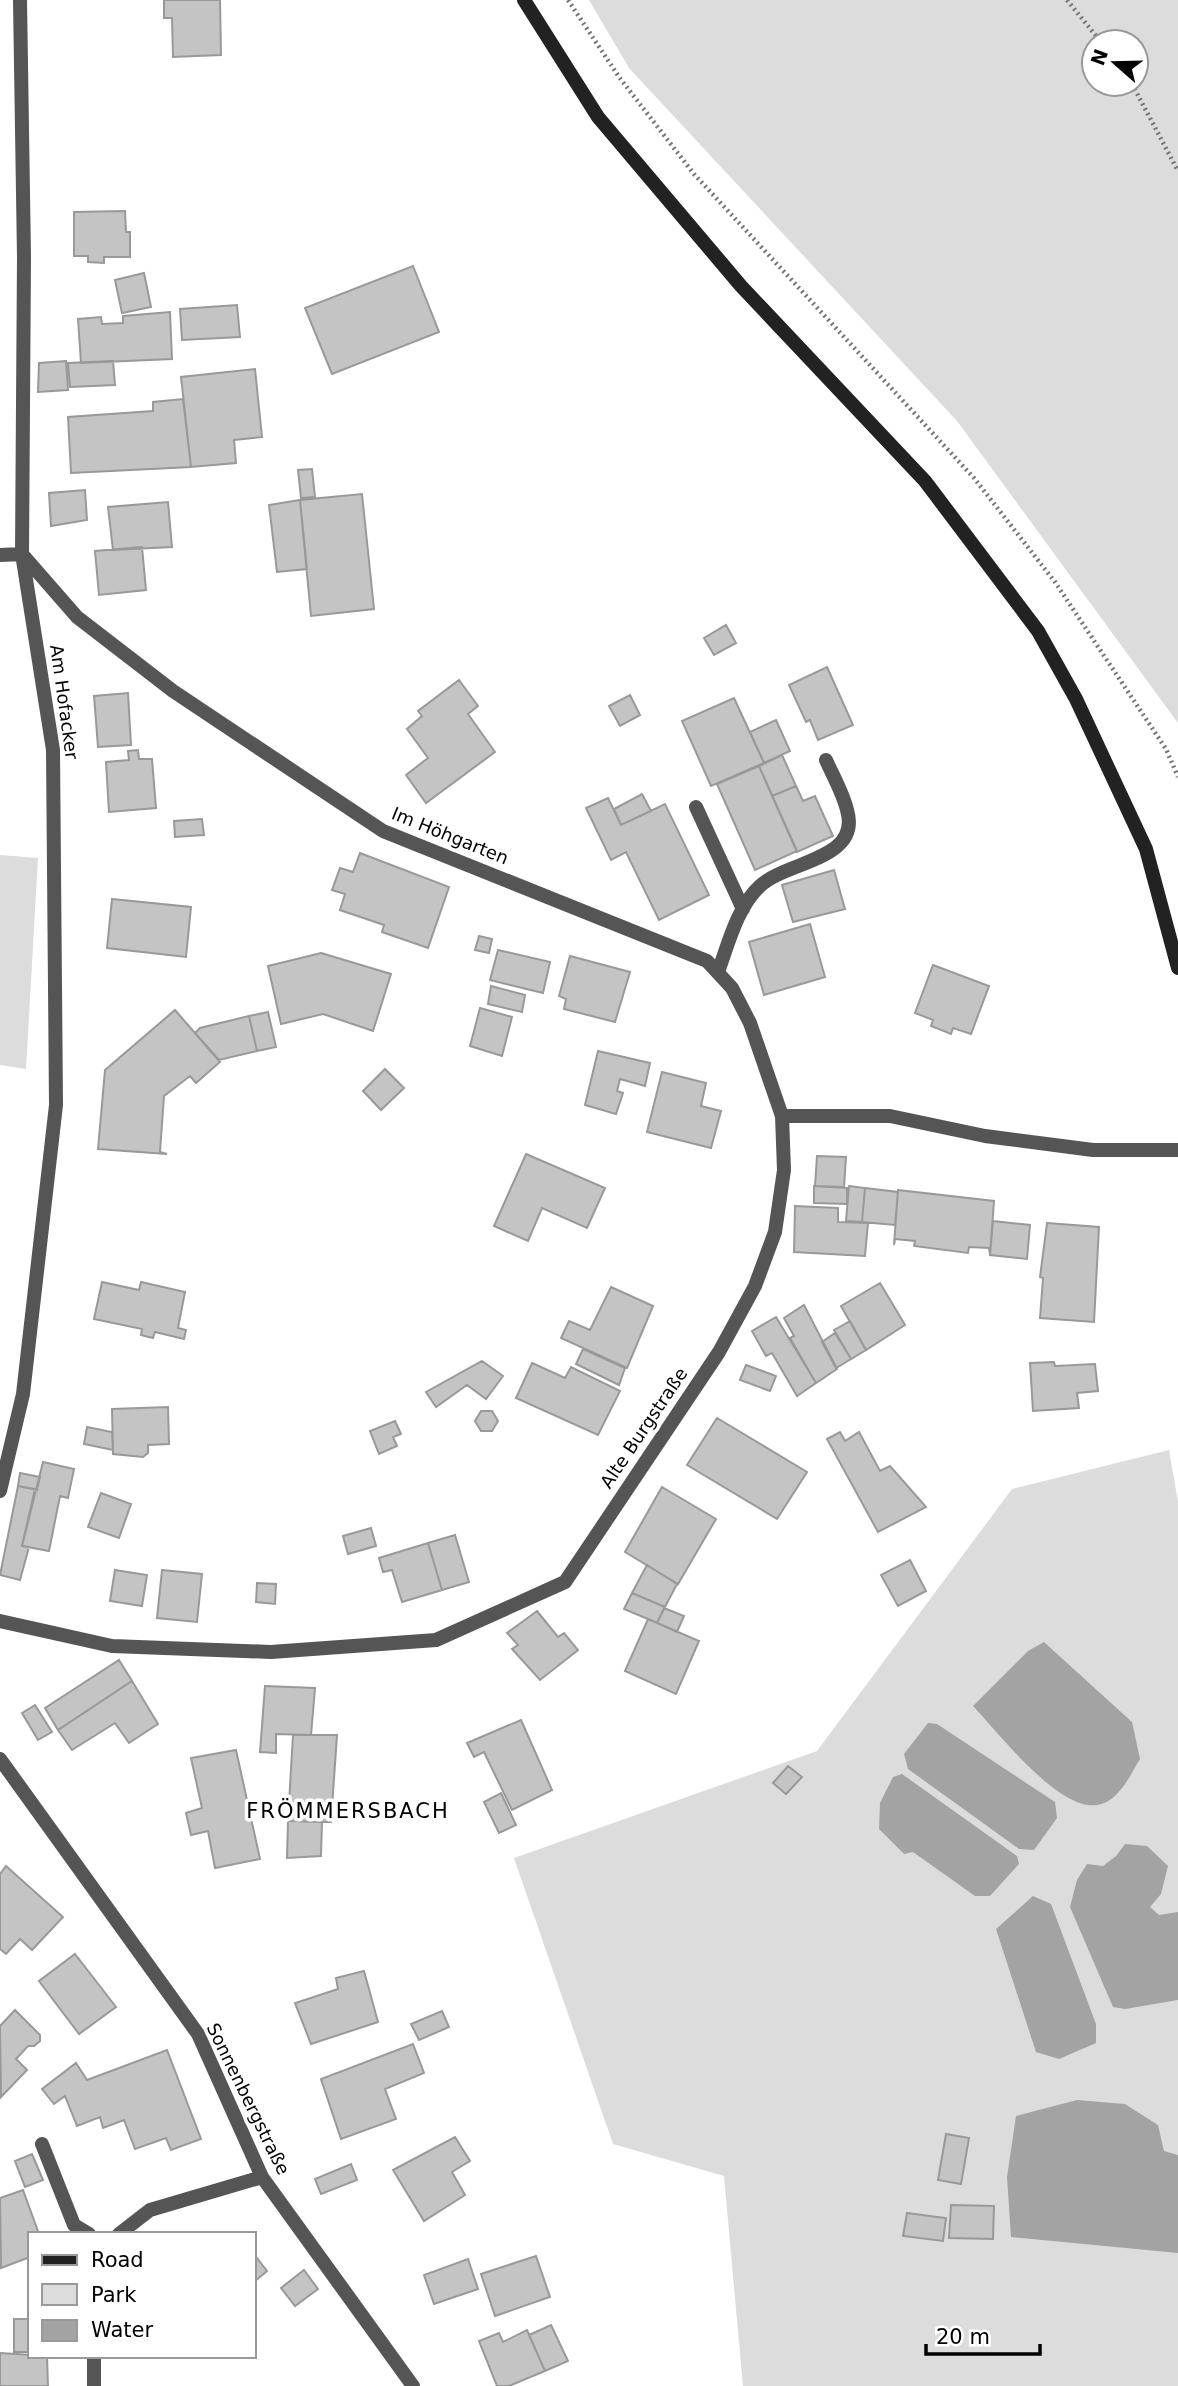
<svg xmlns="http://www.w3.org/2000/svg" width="1178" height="2386" viewBox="0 0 1178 2386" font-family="'DejaVu Sans',sans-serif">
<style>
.green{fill:#dcdcdc;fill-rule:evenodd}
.water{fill:#a3a3a3}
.building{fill:#c4c4c4;stroke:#999;stroke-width:2}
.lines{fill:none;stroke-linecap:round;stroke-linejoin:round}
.path{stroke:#777;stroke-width:4.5;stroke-dasharray:2 3.5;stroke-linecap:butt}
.lane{stroke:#555;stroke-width:14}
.street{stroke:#555;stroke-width:14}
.secondary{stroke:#222;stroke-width:14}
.labels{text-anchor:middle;stroke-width:7;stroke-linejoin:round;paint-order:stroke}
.street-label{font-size:18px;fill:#000;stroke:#fff}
.quarter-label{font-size:21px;letter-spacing:2px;fill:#000;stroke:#fff}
</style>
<rect width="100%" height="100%" fill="#fff"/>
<path class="green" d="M589,0H1178V723L957,421L629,68ZM1136,42V84H1094V42Z
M0,855L38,858L26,1069L0,1065Z
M1169,1450L1178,1502V2386H743L724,2176L613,2144L514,1858L817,1751L1012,1489Z"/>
<path class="water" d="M1044,1642L1132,1722L1140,1759C1130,1775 1119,1802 1097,1805C1058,1811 998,1732 973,1706L1028,1651Z
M928,1723L937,1724L1055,1802L1057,1818L1034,1850L1019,1849L908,1769L904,1754Z
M902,1774L1017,1856L1019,1864L990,1896H975L913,1852L904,1854L879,1829L880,1803L893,1777Z
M1125,1844L1147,1846L1168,1866L1161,1894L1150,1907L1159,1915L1178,1912V2000L1125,2009L1113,2007L1070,1907L1077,1880L1087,1864L1103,1866L1116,1856Z
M1033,1896L1051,1904L1096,2024V2043L1059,2059L1036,2052L996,1929Z
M1077,2100L1125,2104L1158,2125L1164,2151L1178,2155V2253L1011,2237L1007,2177L1016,2116Z"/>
<path class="building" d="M164,0H220L221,55L173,57L172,18H164Z
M125,211L126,232H130V257H104V263L88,262V256H74V212Z
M413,266L439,332L332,374L305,308Z
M144,273L151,307L122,313L115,280Z
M237,305L240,337L182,340L180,309Z
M170,312L172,359L81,363L78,319L101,317L102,324L123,323V316Z
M66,361L68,390L38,392L39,363Z
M113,361L115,385L70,387L68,363Z
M255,369L262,437L234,440L236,463L191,467L181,377Z
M183,399L191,467L71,473L68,417L153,411V402Z
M312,469L315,497L301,498L298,470Z
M85,490L87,520L51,526L49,493Z
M362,494L374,609L311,616L300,500Z
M300,500L307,569L277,572L269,505Z
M168,502L172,547L113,550L108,507Z
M142,547L146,590L99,595L95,551Z
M726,625L736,643L714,655L704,638Z
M827,667L853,725L818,740L810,720L806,722L789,685Z
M459,680L478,706L468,714L495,752L426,803L406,775L428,758L407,729L422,716L418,711Z
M128,693L131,745L98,747L94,696Z
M630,695L640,715L620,726L609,706Z
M734,698L764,763L711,786L682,721Z
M776,720L790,751L764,763L750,732Z
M138,750L139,759H152L156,808L109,812L106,762L129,760L128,751Z
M782,755L796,786L772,796L759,766Z
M759,766L797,851L755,870L717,784Z
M796,786L803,801L815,796L833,836L797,852L772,796Z
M642,794L651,811L621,825L614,809Z
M608,798L621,825L665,804L709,895L659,920L626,852L611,860L586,808Z
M202,819L204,835L175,837L174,821Z
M360,853L449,887L428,948L382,932L384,925L340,910L345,894L332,890L340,868L353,872Z
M834,870L845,909L793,922L782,885Z
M112,899L191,907L186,957L107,948Z
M810,924L825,977L764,995L749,942Z
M479,936L492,939L489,953L475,950Z
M498,950L550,962L543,993L490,980Z
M321,953L391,974L373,1031L323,1014L281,1024L268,966Z
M570,956L630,972L615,1022L564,1009L566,999L559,996Z
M933,965L989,986L971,1034L953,1028L951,1034L931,1026L933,1020L915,1013Z
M491,986L525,995L522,1012L488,1004Z
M480,1008L512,1017L502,1056L470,1046Z
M175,1010L220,1062L196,1083L190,1076L164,1096L160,1152L167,1154L98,1149L105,1070Z
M268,1012L276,1047L257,1051L249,1016Z
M249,1016L257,1051L219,1060L195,1033L200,1028Z
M598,1051L650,1063L645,1086L620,1079L617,1091L623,1093L616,1114L585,1105Z
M385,1069L404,1088L381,1110L363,1091Z
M662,1072L706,1083L701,1106L721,1111L711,1148L647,1132Z
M526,1154L605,1188L587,1228L542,1208L528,1241L494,1226Z
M817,1156L846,1157L844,1187L815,1186Z
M814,1186L847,1188V1204L814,1203Z
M849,1186L865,1188L862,1222L846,1221Z
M865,1188L898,1192L895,1225L862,1222Z
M898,1190L994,1201L990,1255L989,1248L969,1247L968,1253L914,1246L915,1241L895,1239L894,1245Z
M795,1206L838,1208V1222L868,1223L865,1256L794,1252Z
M993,1221L1030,1225L1027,1259L990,1255Z
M1047,1223L1099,1227L1094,1322L1040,1318L1043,1278L1040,1277Z
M102,1282L139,1290L141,1282L185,1292L178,1328L186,1330L184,1339L155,1332L153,1338L141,1335L142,1329L94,1319Z
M880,1283L905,1325L866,1350L841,1306Z
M611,1287L653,1306L627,1368L561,1338L569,1321L590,1330Z
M804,1305L837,1369L816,1383L790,1338L794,1336L784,1318Z
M776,1317L816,1383L797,1396L772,1353L766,1356L752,1331Z
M850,1321L866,1350L851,1359L834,1330Z
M835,1333L851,1359L836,1368L822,1342Z
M583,1349L625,1368L619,1385L576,1364Z
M482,1361L503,1376L486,1399L467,1385L436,1407L426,1392Z
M1054,1362L1055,1366L1095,1364L1098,1391L1077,1393L1079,1408L1033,1411L1030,1363Z
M532,1363L565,1378L571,1367L620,1391L598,1435L516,1398Z
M746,1365L776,1376L770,1391L740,1380Z
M168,1407L169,1444L148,1445V1453L143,1457L113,1454L112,1409Z
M481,1411H492L498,1421L492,1431H481L475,1421Z
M717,1418L807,1472L777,1519L687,1465Z
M395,1421L401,1434L393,1437L397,1446L379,1454L370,1431Z
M87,1427L112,1432L113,1450L84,1444Z
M840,1432L845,1441L859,1432L880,1471L890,1466L926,1507L878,1532L827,1439Z
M43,1462L74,1469L68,1498L60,1496L49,1551L22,1546Z
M20,1473L40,1477L37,1490L18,1486Z
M18,1486L35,1489L22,1546L29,1547L20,1580L0,1575Z
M662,1487L716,1519L678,1584L625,1552Z
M101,1493L131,1504L119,1538L88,1527Z
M371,1528L376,1546L348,1554L343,1536Z
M455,1535L469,1582L442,1590L428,1543Z
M428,1543L442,1590L402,1602L392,1570L383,1572L379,1558Z
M910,1560L926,1591L898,1606L881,1575Z
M647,1565L677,1584L665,1607L632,1593Z
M115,1570L147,1575L142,1606L110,1601Z
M162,1570L202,1574L197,1622L157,1618Z
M257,1583L276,1584L275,1604L256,1602Z
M632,1593L665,1607L657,1623L624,1609Z
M664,1608L684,1616L677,1632L657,1623Z
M537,1611L558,1637L564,1633L578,1650L540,1680L512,1649L518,1645L507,1633Z
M648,1619L699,1641L676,1694L625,1671Z
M119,1660L132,1681L58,1730L45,1708Z
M132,1681L158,1724L129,1743L115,1723L72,1750L58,1730Z
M265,1686L315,1688L311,1735L276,1734V1753L260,1752Z
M35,1705L52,1732L38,1740L22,1713Z
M521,1720L552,1790L512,1810L484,1752L474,1757L467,1743Z
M293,1735H337L331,1822L288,1821Z
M236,1750L260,1859L215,1868L208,1831L191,1835L186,1813L202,1808L191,1758Z
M788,1766L802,1777L786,1794L773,1783Z
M501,1793L516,1825L499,1833L484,1802Z
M288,1821L322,1822L321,1856L287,1858Z
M6,1866L63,1917L32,1950L20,1939L6,1954L0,1949V1874Z
M75,1954L116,2007L79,2034L39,1981Z
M364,1971L378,2022L311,2044L295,2003L338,1989L336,1978Z
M15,2010L40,2035V2041L34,2046H28L16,2059L27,2070L1,2097L0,2026Z
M442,2011L449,2027L419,2040L411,2024Z
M413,2044L424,2073L385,2089L396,2119L341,2139L321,2079Z
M167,2050L201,2139L171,2150L166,2138L135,2149L124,2120L103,2128L100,2117L77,2126L65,2096L54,2104L42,2089L76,2063L87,2080Z
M946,2134L969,2138L961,2184L938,2180Z
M455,2137L470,2161L452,2172L465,2195L424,2221L393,2170Z
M32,2154L43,2180L25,2187L15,2161Z
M351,2164L357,2180L321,2194L315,2179Z
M23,2190L39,2234H30V2257L1,2268L0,2198Z
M951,2205L994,2206L993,2239L949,2238Z
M907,2213L946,2218L943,2241L903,2236Z
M254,2254L267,2271L254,2282Z
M536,2256L550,2297L495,2316L481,2274Z
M468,2259L478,2289L434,2304L424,2275Z
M304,2270L318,2289L295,2306L281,2288Z
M14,2319H30V2352H14Z
M551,2325L568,2361L545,2371L529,2335Z
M527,2330L545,2371L509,2386H497L479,2341L499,2333L503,2342Z
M0,2353L47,2356L48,2386H0Z"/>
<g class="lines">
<path class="path" d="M568,0L619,77L694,174L974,478L1055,582L1166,749L1178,777
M1067,0L1101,42
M1132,84L1178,171"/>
<path class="lane" d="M696,807L743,909
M718,972C728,945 737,907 760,886C786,861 862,860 847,810C843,793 833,776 826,760
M42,2144L74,2225L89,2234"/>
<path class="street" d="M0,555L22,554L77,617L173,691L383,831L707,961L732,988L750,1023L782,1116
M0,1491L23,1394L56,1105L53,750L22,554L24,257L20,0
M0,1621L112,1646L271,1652L436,1640L565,1582L719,1352L755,1286L775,1232L784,1170L782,1116H890L985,1136L1093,1150H1178
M0,1759L198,2034L262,2177L413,2386
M119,2234L150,2210L262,2177
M94,2356V2386"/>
<path class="secondary" d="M524,0L598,117L741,286L925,481L1038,631L1076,699L1146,849L1178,968"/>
</g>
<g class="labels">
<g class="street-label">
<text transform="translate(64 702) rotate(82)" y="6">Am Hofacker</text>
<text transform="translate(450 836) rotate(22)" y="6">Im Höhgarten</text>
<text transform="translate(644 1428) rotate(-56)" y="6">Alte Burgstraße</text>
<text transform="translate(248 2099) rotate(64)" y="6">Sonnenbergstraße</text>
</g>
<g class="quarter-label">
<text x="348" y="1818">FRÖMMERSBACH</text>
</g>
</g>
<rect x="28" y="2232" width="228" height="126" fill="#ffffff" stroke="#999999" stroke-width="2"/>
<rect x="42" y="2255" width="35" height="10" fill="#222222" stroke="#999999" stroke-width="2"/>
<text x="91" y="2267" font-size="21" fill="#000000">Road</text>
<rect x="42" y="2284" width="35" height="21" fill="#dcdcdc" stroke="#999999" stroke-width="2"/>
<text x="91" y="2302" font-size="21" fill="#000000">Park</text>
<rect x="42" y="2320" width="35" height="21" fill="#a3a3a3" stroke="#999999" stroke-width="2"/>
<text x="91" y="2337" font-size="21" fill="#000000">Water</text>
<g transform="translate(1115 63) rotate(290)"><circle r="33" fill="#ffffff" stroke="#999999" stroke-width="2"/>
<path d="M0-5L12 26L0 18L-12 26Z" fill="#000000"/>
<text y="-10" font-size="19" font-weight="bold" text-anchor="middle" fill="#000000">N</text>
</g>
<path d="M926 2344v10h114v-10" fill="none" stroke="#000000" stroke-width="3.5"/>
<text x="936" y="2344" font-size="21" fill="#000000" stroke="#ffffff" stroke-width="5" paint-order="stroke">20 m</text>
</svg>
